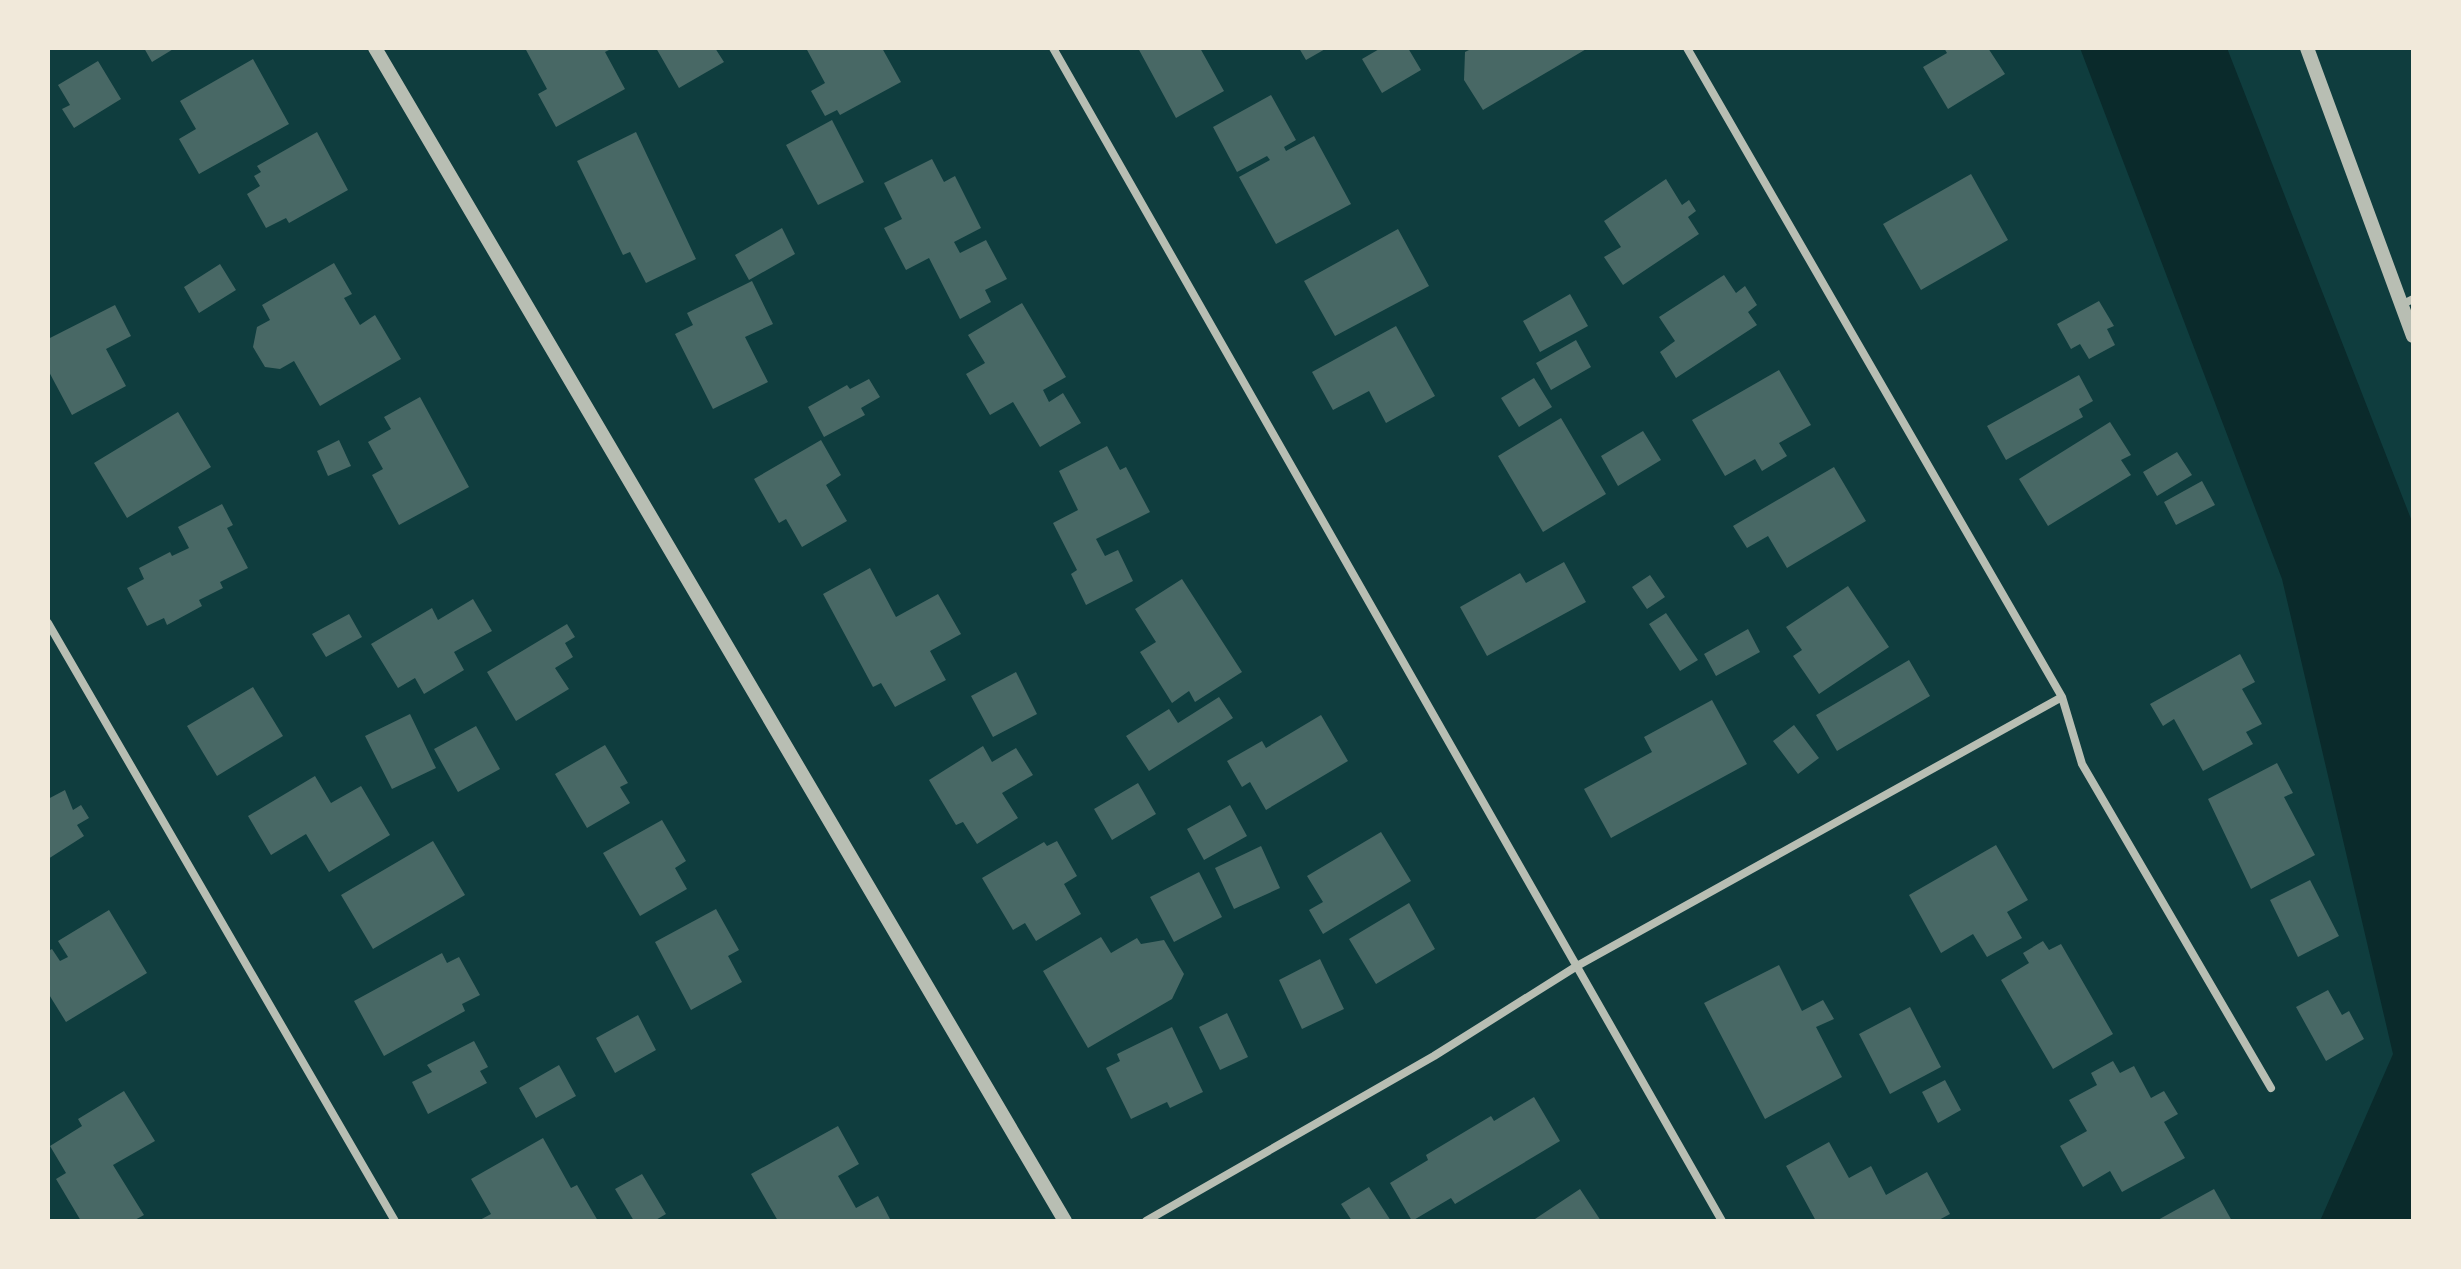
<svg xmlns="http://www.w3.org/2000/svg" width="2461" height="1269" viewBox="0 0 2461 1269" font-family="'Nunito Sans',sans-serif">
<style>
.water{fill:#0a2a2b}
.building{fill:#486865}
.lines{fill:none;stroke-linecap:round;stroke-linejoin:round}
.minor{stroke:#b8beb3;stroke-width:8}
.tertiary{stroke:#b8beb3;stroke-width:14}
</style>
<rect width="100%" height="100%" fill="#0f3d3e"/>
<path class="water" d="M2080,48H2227L2413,524V1221H2320L2393,1054L2282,579Z"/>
<path class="building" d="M144,48H175L152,62Z
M525,48H613L605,52L625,89L556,127L538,94L547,89Z
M656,48H715L724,62L679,88Z
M806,48H882L901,82L840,115L837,110L825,116L811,91L825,83Z
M1138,48H1200L1224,91L1176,118Z
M1299,48H1327L1306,60Z
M1381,48H1408L1421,70L1382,93L1362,59Z
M1473,48H1588L1483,110L1464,80L1465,52Z
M1944,48H1988L2005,74L1948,109L1923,67L1947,53Z
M253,59L289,124L199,174L179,139L196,129L180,101Z
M98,61L121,99L74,128L62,109L70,105L58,85Z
M1271,95L1296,140L1284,147L1286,151L1314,136L1351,204L1276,244L1239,177L1270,160L1267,156L1237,172L1213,127Z
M832,120L864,182L818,205L786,145Z
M317,132L348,190L289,223L286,218L266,228L247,194L260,186L254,176L261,172L257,166Z
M636,132L696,259L646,283L630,252L623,255L577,161Z
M932,159L944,182L955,176L981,228L954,242L960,253L986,240L1007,279L985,290L991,302L960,319L929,258L906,270L884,228L902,219L884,183Z
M1971,174L2008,240L1921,290L1883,224Z
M1666,179L1682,205L1689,200L1696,211L1688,217L1699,234L1623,285L1604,257L1621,247L1604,221Z
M782,228L795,254L749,280L735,255Z
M1398,229L1429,286L1335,336L1304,281Z
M334,263L352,294L344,298L360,325L375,315L401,359L320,406L294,361L280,369L265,367L253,347L257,327L270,320L262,305Z
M220,264L236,290L199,313L184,287Z
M1724,275L1736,293L1745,286L1757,305L1748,312L1757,325L1676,378L1660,352L1675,341L1659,317Z
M752,281L773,324L745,337L768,382L713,409L675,334L693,325L687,313Z
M1570,294L1588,326L1540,352L1523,321Z
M2099,301L2114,326L2107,329L2115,345L2089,359L2080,344L2071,349L2057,324Z
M1022,303L1066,377L1043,390L1049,402L1063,393L1081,423L1040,447L1013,402L990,415L966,374L985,363L968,335Z
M115,305L131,336L106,349L126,386L72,415L48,370V339Z
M1396,326L1435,396L1386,423L1369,391L1333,410L1312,372Z
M1576,340L1591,367L1551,390L1536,363Z
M1779,370L1811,425L1779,443L1787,456L1762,471L1755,459L1725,476L1692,420Z
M2079,375L2093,401L2079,409L2083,417L2006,460L1987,426Z
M1534,378L1552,407L1519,427L1501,398Z
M869,379L880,397L861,408L865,415L824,437L808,407L847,385L850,389Z
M420,397L469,487L399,525L372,475L383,469L368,442L391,429L384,417Z
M178,412L211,467L127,518L94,463Z
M1561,418L1606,494L1543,532L1498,456Z
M2110,422L2131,455L2121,460L2131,475L2048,526L2019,479Z
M1643,431L1661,460L1618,486L1601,456Z
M339,440L351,466L328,476L317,451Z
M821,440L841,475L826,485L847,521L802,547L786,519L779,523L754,479Z
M1107,446L1120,470L1126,467L1150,512L1096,539L1105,556L1118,550L1133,581L1086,605L1071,574L1077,570L1053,523L1078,510L1059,471Z
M2177,452L2192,475L2157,496L2143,472Z
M1834,467L1866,521L1787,568L1768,536L1747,548L1733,526Z
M2202,481L2215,505L2176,525L2164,502Z
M222,504L233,525L227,528L248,568L220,582L223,588L199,600L202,606L167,625L164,618L147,626L127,588L144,579L139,568L170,552L172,556L189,548L178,527Z
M1564,562L1586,602L1487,656L1460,607L1520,573L1526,583Z
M870,568L896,617L938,594L961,634L930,651L946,680L895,707L881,683L873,687L823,594Z
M1650,575L1665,597L1647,609L1632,587Z
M1182,579L1242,672L1195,702L1189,691L1172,703L1140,652L1156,642L1135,609Z
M1848,586L1889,647L1819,694L1793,656L1802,650L1786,627Z
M473,599L492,631L454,652L464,670L424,694L415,678L398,688L371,644L432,608L438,620Z
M1666,613L1698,660L1680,671L1649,624Z
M349,614L362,637L326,657L312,634Z
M567,624L575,637L565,643L573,657L555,668L569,689L516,721L487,672Z
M1748,629L1760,652L1716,676L1704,654Z
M2240,654L2255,682L2242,689L2262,724L2246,732L2253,744L2203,771L2174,719L2163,726L2150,704Z
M1909,660L1930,696L1837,751L1816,715Z
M1016,672L1037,714L993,737L971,696Z
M253,687L283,736L217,776L187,726Z
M1219,697L1233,718L1149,771L1126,736L1169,709L1178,723Z
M1712,700L1747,764L1611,838L1584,789L1652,752L1644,737Z
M410,714L436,768L392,789L365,736Z
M1321,715L1348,761L1266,810L1250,782L1242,787L1227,761L1262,741L1266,748Z
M1794,725L1819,758L1798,774L1773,741Z
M476,726L500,769L458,792L434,749Z
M605,745L628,783L620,787L630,803L587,828L555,774Z
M983,746L992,762L1016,748L1033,775L1002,793L1018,818L977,844L963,822L956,825L929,780Z
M2277,763L2293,793L2284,797L2315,855L2251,889L2208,799Z
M315,776L331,803L361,786L390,835L329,872L306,834L271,855L248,816Z
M1138,783L1156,814L1112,840L1094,809Z
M65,790L73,810L81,805L89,818L77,825L84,836L48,859V799Z
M1230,805L1247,836L1204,860L1187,829Z
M662,820L686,861L675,868L687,889L640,916L603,853Z
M1381,832L1411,881L1323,934L1309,910L1323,902L1307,876Z
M433,841L465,895L373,949L341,895Z
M1057,841L1077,876L1064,884L1081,914L1036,941L1025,923L1013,930L982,878L1044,842L1047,846Z
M1996,845L2028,900L2007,912L2022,938L1987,957L1973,934L1941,953L1909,895Z
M1261,846L1280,888L1234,909L1215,868Z
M1199,872L1222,917L1174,942L1150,897Z
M2310,880L2339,936L2298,957L2270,900Z
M1409,903L1435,949L1376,984L1349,939Z
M716,909L739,950L728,956L742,982L691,1010L655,942Z
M109,910L147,973L66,1022L48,993V951L52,949L60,961L68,957L58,941Z
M1101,937L1111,953L1137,938L1141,944L1164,940L1184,974L1172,999L1088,1048L1043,971Z
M2043,941L2049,950L2061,944L2113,1034L2053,1069L2001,980L2029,963L2023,953Z
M442,953L447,963L459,957L480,995L462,1004L465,1011L384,1056L354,1001Z
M1320,959L1344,1009L1302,1029L1279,980Z
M1779,965L1802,1011L1823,1000L1834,1019L1816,1027L1842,1077L1765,1119L1704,1003Z
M2328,990L2342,1015L2349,1011L2364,1039L2326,1061L2296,1007Z
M1910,1007L1941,1067L1890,1094L1859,1034Z
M1227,1013L1248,1057L1220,1070L1199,1027Z
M638,1015L656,1050L615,1073L596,1038Z
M1172,1027L1203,1092L1170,1108L1167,1102L1131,1119L1106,1068L1120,1061L1117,1054Z
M474,1041L488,1067L480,1071L487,1083L428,1114L412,1082L432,1072L427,1065Z
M2113,1061L2120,1073L2134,1066L2151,1098L2164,1091L2178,1114L2164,1122L2185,1158L2122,1192L2110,1171L2083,1187L2060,1146L2087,1131L2069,1100L2097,1085L2091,1073Z
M559,1065L576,1096L536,1118L519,1088Z
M1945,1080L1961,1110L1938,1123L1922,1092Z
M124,1091L155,1141L113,1165L144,1215L133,1221H81L56,1179L66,1173L50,1146L82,1126L78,1119Z
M1534,1097L1560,1141L1455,1204L1451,1198L1412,1221L1390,1183L1428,1160L1426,1155L1491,1116L1494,1121Z
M838,1126L859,1164L838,1176L856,1208L878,1196L891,1221H778L751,1174Z
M543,1138L571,1188L577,1185L598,1221H478L491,1214L471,1179Z
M1829,1142L1849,1178L1871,1166L1886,1195L1927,1172L1950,1214L1937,1221H1816L1786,1166Z
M642,1174L666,1214L654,1221H634L615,1189Z
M1369,1187L1391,1221H1352L1341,1204Z
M1580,1189L1601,1221H1532Z
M2214,1189L2232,1221H2156Z"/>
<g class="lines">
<path class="minor" d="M1053,48L1722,1221
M1687,48L2062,697L2082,764L2271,1088
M2401,305L2413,299
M48,623L395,1221
M1146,1221L1434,1056L1577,966L2062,697"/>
<path class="tertiary" d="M375,48L1065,1221
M2307,48L2413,336"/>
</g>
<rect width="2461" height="1269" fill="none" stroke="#f1e9da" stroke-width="100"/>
</svg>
